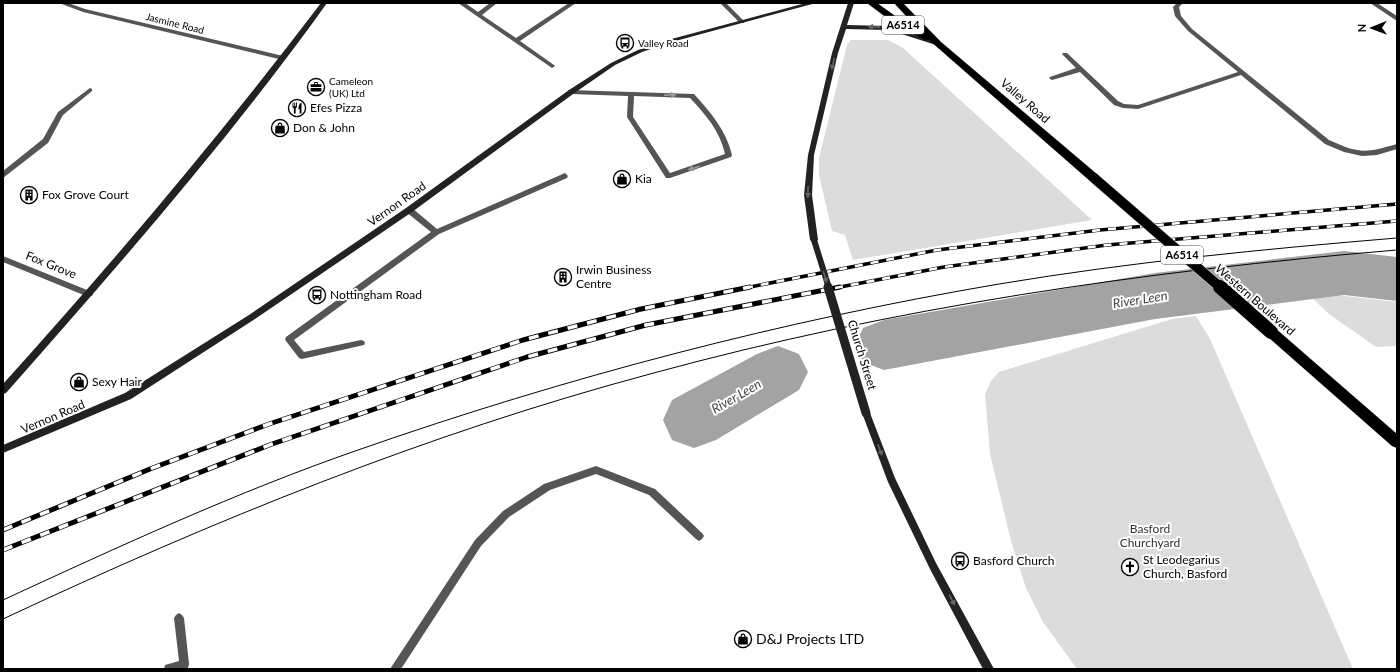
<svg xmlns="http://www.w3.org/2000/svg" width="1400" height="672" viewBox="0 0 1400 672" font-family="Lato,sans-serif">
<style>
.green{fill:#dcdcdc}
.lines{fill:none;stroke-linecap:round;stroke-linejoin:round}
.river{fill:#a3a3a3;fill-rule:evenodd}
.highway-casing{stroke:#dbdbdb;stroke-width:1}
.lane{fill:#555;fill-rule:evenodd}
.street{fill:#555;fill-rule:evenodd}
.secondary{fill:#222;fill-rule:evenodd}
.highway{fill:#000;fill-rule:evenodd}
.tram{stroke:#000;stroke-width:1}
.rail-far1-casing{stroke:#000;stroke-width:3.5}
.rail-casing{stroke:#000;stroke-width:5}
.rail-far1{stroke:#fff;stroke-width:2.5;stroke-dasharray:8;stroke-linecap:butt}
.rail{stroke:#fff;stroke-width:3.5;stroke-dasharray:10;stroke-linecap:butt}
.highway-bridge-far1-casing{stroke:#dbdbdb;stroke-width:11;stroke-linecap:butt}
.highway-bridge-casing{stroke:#dbdbdb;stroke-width:14;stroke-linecap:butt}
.secondary-bridge-far1{stroke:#222;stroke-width:6}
.secondary-bridge{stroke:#222;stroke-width:9}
.highway-bridge-far1{stroke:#000;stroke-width:10}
.highway-bridge{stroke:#000;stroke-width:14}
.oneway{fill:#646464}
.oneway2{fill:#999}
.labels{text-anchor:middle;stroke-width:4;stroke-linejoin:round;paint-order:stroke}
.far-street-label{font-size:10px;fill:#000;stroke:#fff}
.far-poi-label{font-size:10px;fill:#000;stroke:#fff;text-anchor:start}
.shield{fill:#fff;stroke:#4c4c4c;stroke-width:1}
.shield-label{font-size:11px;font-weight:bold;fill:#000}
.street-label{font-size:12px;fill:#000;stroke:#fff}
.poi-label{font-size:12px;fill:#000;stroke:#fff;text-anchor:start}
.park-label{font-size:12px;fill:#333;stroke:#fff}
.water-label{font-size:13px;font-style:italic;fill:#444;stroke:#fff}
.near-poi-label{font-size:14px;fill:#000;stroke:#fff;text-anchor:start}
</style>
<rect width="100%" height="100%" fill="#fff"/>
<path class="green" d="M851,40H888L903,48L1092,220L853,260L845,235L832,231L819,175V158L847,45Z
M1318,293L1397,302V346L1376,347L1329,314L1310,296Z
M1196,316L1210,339L1353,669H1077L1043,622L1026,588L1011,541L990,454L985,394L991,381L999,372L1172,319Z"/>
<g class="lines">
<path class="river" d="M1344,251L1397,257V301L1344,295L1155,319L884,370L863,362L855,345L863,328L884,320L1155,273Z
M778,346L799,354L808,372L799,390L716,440L694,448L672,440L663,420L672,400L757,354Z"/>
<g class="highway-casing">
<path id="highway" d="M867,3H877L905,23L919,30L894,3H903L941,42L1098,175L1099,178L1098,181H1090L929,40H925L899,27Z
M1271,327L1275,328L1397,434V448L1392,446L1267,336L1265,332L1267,328Z"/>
</g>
<path class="lane" d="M458,3H465L478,12L490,3H497L482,15L516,38L569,3H576L520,41L554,65L555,66L552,68Z
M720,3H726L744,21V23H740Z
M1177,3H1183L1179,7L1181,16L1192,29L1329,140C1360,154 1365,153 1397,144V149L1377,155L1362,156L1344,152L1325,144L1241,75L1138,109L1123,108L1114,105L1080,72L1052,80L1049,78L1050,77L1076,68L1062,54L1063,53H1067L1118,101L1124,104L1138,105L1238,72L1188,31L1175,16L1173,7Z
M1370,3H1377L1397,16V21Z
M90,88L92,89V91L63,115L48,143L3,178V171L43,139L58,112Z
M569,90L694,94C711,113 726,130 732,155L731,157L670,178H666L627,117L628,96L571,94L568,92ZM634,96L690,98C706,115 720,131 725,154L670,173L633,117Z
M565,173L568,176L567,178L439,234L294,340L304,352L361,340L364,341L365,343L364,345L302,359L299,358L286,341L285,339L286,337L431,232L406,212L405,210L406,208H412L437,229Z
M596,466L655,489L702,533L704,536L702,539L699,541L696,539L649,495L596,474L550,490L509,517L481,546L401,669H390L475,540L503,511L544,484Z
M179,613L182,615L184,618L189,664L188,668L184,669H164L165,665L179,661L174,618L176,615Z"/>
<path class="street" d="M59,3H68L85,9L283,56L286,58L283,60L83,12Z
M3,256L92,292L93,294L92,296H86L3,262Z"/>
<path class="secondary" d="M321,3H327C229,140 117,267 6,393L3,394V384C114,261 221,135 321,3Z
M806,3H816L668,43L642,52L615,65L573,94L412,212L255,319L131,399L3,453V445L125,393L249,315L406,208L569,90L611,63L638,50L664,41Z
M848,3H854L847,25L889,26L941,44L940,45H936L889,30L846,29L838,53L814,155L812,195L818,240L814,243L810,240L804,195L808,155L832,53Z
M866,409L869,410L870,413L895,478L936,563L994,669H983L930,569L888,482L862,413L863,410Z"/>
<use href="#highway" class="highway"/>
<path class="tram" d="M3,600C120,546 237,492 358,450C567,377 781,321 999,284C1131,262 1264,249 1397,238
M3,619C212,521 426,434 650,374C895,307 1144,271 1397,250"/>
<g class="rail-far1-casing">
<path id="rail-far1" d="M745,288L937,250L1100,230L1397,204
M835,288L944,267L1107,245L1397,221"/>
</g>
<g class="rail-casing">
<path id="rail" d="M3,530L150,469L269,424L523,340L641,309L750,287
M3,550L272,444L527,357L646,325L840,287"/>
</g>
<use href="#rail-far1" class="rail-far1"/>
<use href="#rail" class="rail"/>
<g class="highway-bridge-far1-casing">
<path id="highway-bridge-far1" d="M1094,178L1221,288"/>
</g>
<g class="highway-bridge-casing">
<path id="highway-bridge" d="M1220,287L1271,332"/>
</g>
<path class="secondary-bridge-far1" d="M814,240L829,288"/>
<path class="secondary-bridge" d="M828,287L866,413"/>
<use href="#highway-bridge-far1" class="highway-bridge-far1"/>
<use href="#highway-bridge" class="highway-bridge"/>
</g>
<defs><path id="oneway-solid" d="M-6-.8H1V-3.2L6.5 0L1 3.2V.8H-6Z"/></defs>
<g class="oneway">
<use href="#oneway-solid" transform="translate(874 27) rotate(-179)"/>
<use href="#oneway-solid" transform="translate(833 64) rotate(103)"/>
<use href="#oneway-solid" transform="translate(808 192) rotate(91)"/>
<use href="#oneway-solid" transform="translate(825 277) rotate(73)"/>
<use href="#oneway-solid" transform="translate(880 450) rotate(69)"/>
<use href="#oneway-solid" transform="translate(952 600) rotate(62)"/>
</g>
<g class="oneway2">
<use href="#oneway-solid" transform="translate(670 95) rotate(-1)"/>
<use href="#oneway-solid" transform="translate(694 168) rotate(162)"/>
</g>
<defs>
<g id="bus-ring" transform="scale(0.9)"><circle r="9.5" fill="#fff" stroke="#000" stroke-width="1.5"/><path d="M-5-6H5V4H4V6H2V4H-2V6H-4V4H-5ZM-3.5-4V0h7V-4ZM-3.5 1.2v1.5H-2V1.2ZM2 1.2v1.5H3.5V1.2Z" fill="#000"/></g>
<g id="office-ring" transform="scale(0.9)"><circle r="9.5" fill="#fff" stroke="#000" stroke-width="1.5"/><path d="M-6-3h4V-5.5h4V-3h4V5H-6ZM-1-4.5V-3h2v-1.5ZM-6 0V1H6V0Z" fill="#000"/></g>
<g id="restaurant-ring" transform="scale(0.9)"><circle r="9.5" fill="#fff" stroke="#000" stroke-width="1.5"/><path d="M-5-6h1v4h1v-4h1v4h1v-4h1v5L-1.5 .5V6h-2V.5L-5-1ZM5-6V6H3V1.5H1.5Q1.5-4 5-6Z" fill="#000"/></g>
<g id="shop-ring" transform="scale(0.9)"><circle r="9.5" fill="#fff" stroke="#000" stroke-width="1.5"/><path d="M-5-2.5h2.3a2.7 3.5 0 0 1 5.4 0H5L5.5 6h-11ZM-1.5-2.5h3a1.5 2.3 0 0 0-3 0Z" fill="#000"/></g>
<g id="building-ring" transform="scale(0.9)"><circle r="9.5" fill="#fff" stroke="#000" stroke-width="1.5"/><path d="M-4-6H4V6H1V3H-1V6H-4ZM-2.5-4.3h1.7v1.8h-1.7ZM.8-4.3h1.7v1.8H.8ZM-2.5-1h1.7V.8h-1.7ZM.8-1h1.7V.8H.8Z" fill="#000"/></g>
<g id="church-ring" transform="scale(0.9)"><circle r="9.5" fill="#fff" stroke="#000" stroke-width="1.5"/><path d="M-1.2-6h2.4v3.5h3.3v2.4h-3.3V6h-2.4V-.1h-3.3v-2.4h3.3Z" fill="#000"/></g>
</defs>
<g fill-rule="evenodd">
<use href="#bus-ring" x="625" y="43"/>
<use href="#office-ring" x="316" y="87"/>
<use href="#restaurant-ring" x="297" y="108"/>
<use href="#shop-ring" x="280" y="128"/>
<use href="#shop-ring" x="622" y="179"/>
<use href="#building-ring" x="29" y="195"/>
<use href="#building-ring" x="563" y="277"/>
<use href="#bus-ring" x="317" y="295"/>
<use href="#shop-ring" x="79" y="382"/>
<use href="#bus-ring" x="960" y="561"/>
<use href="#church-ring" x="1130" y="567"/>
<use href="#shop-ring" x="743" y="639"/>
</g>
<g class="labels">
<g class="far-street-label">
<text transform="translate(175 23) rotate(14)" y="4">Jasmine Road</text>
</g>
<g class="far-poi-label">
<text x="638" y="47">Valley Road</text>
<text x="329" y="85">Cameleon<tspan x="329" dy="12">(UK) Ltd</tspan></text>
</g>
<g class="shield">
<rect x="882" y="16" width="42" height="18" rx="3"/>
<rect x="1161" y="246" width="42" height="18" rx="3"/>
</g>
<g class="shield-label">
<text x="903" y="29">A6514</text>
<text x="1182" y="259">A6514</text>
</g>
<g class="street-label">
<text transform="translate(1025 101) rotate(41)" y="4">Valley Road</text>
<text transform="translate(397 204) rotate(-35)" y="4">Vernon Road</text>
<text transform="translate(51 265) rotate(22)" y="4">Fox Grove</text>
<text transform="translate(1255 300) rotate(41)" y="4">Western Boulevard</text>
<text transform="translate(862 355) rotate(73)" y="4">Church Street</text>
<text transform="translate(53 417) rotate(-23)" y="4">Vernon Road</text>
</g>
<g class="poi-label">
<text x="310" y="112">Efes Pizza</text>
<text x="293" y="132">Don &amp; John</text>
<text x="635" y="183">Kia</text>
<text x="42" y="199">Fox Grove Court</text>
<text x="576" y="274">Irwin Business<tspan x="576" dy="14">Centre</tspan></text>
<text x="330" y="299">Nottingham Road</text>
<text x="92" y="386">Sexy Hair</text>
<text x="1143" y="564">St Leodegarius<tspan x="1143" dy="14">Church, Basford</tspan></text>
<text x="973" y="565">Basford Church</text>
</g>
<g class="park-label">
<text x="1150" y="533">Basford<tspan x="1150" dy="14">Churchyard</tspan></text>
</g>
<g class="water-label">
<text transform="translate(1140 299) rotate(-9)" y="5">River Leen</text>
<text transform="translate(736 396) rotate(-30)" y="5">River Leen</text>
</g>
<g class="near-poi-label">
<text x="756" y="644">D&amp;J Projects LTD</text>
</g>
</g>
<rect width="1400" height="672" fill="none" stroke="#000000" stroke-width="8"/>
<g transform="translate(1372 28) rotate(269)" stroke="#ffffff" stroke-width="3" paint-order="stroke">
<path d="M0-3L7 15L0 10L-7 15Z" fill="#000000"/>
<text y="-6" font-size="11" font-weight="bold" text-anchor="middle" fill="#000000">N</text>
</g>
</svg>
